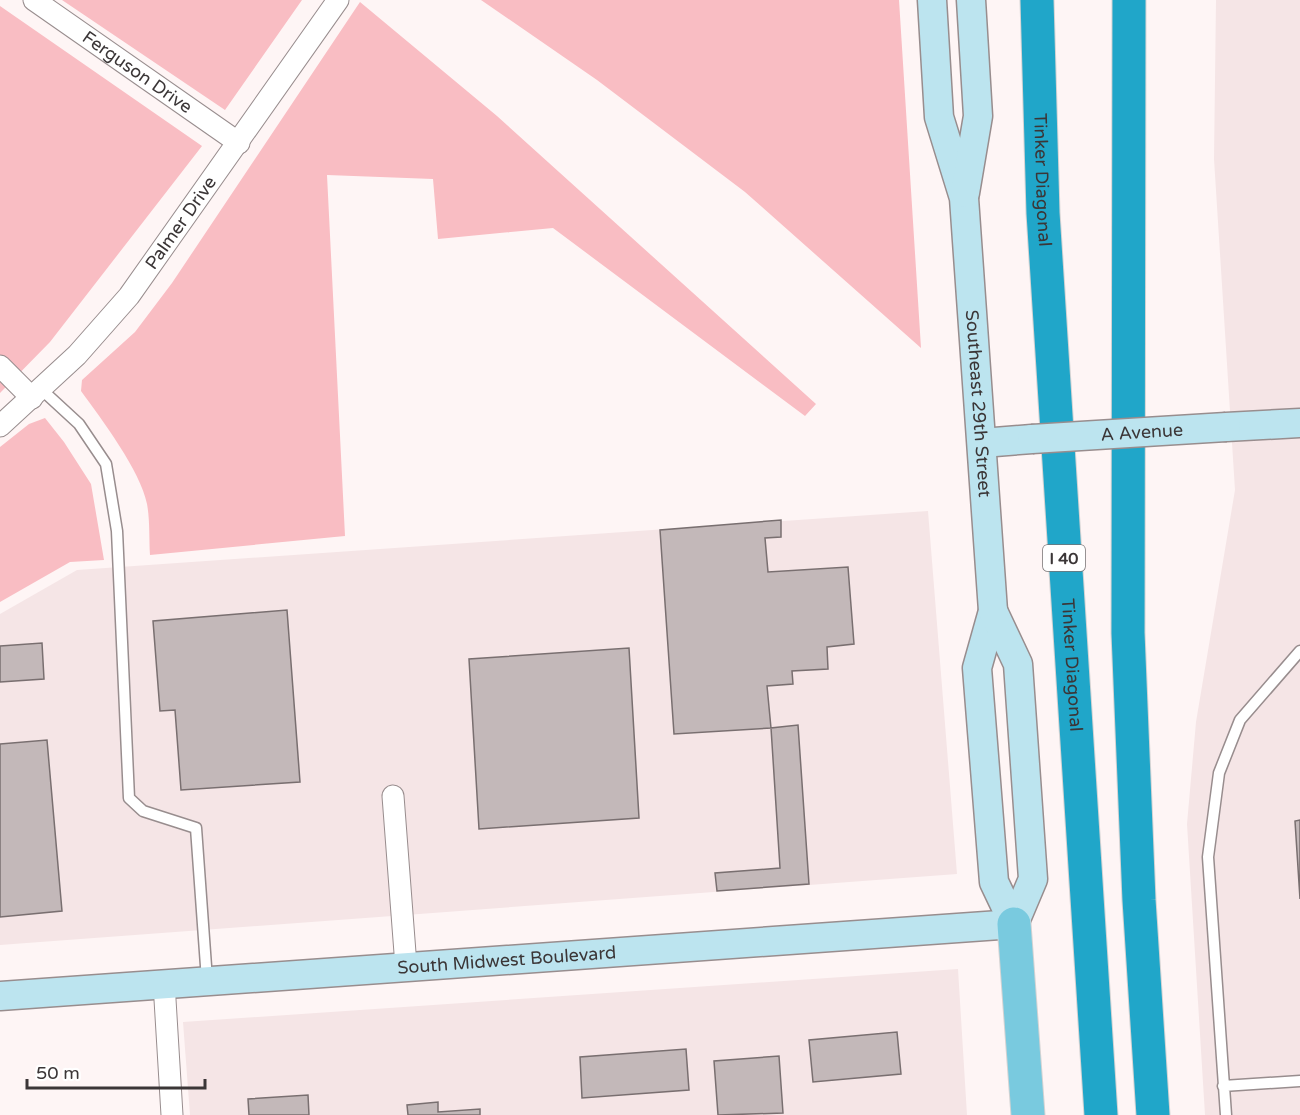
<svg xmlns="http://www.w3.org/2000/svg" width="1300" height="1115" viewBox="0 0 1300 1115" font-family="'Varela Round',sans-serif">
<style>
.built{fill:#f5e5e6}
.green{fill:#f9bdc3}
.building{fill:#c3b8b9;stroke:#796f70;stroke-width:1.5}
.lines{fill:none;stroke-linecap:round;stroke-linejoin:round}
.lane-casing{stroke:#988d8e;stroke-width:13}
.street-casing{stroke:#988d8e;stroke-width:23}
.secondary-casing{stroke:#988d8e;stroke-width:31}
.primary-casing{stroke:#d4d3d3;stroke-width:35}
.highway-casing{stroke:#d4d3d3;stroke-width:35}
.lane{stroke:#fff;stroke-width:10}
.street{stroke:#fff;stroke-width:21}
.secondary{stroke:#bce4ef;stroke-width:28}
.primary{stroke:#79cadf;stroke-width:33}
.highway{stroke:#20a6c9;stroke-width:33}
.secondary-bridge-casing{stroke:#988d8e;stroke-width:31;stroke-linecap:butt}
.secondary-bridge{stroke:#bce4ef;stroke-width:28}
.labels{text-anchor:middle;stroke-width:6;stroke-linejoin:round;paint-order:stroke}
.shield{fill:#fff;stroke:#767273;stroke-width:1.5}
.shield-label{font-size:16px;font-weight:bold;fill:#3b3637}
.street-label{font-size:18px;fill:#3b3637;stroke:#fff}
</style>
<rect width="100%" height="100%" fill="#fef5f5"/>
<path class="built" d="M1216,0H1300V1115H1205L1187,824L1196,722L1235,490L1214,159Z
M928,511L957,874L0,945V614L77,570Z
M958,969L967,1115H190L183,1022Z"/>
<path class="green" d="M62,0H302L225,110Z
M481,0H899L921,348L745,192L597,80Z
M360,2L497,116L816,404L805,416L553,228L438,239L433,179L327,175L345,536L150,555C149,539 150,520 147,504C140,470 102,420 81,391L82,380L135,332L172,283Z
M0,6L202,146L50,342L0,393Z
M45,418L64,442L91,484L104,560L70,562L0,602V447L29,424Z"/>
<path class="building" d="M781,520V537L765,538L768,572L848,567L854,644L827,647L828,669L792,671L793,684L767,686L771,728L674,734L660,530Z
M287,610L300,782L181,790L175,710L160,711L153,621Z
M42,643L44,679L0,682V646Z
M629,648L639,818L479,829L469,659Z
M798,725L809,884L717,891L715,873L780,868L771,728Z
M47,740L62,911L0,917V744Z
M1300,820V899L1295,821Z
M897,1032L901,1074L813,1082L809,1040Z
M686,1049L689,1090L582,1098L580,1057Z
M779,1056L783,1113L718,1115L714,1061Z
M308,1095L309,1115H249L248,1099Z
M438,1102V1112L480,1109V1115H408L407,1105Z"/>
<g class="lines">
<g class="lane-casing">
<path id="lane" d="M41,389L79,424L106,464L117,531L129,798L143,811L196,828L207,980
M1223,1086L1300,1081
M1226,1115L1208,857L1219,773L1240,720L1300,651"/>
</g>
<g class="street-casing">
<g id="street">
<path id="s1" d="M34,0L239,143"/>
<path d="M0,366L32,398"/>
<path id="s2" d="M0,426L77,355L129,296L338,0"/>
<path d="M393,796L406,966"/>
<path d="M164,983L172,1115"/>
</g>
</g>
<g class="secondary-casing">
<g id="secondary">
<path id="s3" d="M932,0L939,117L964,198L993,611L977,668L994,882L1014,924"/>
<path d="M965,193L978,116L971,0"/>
<path d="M1226,427L1300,423"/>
<path d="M982,443L1032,439"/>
<path d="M993,611L1018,664L1033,879L1014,924"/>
<path id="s4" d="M0,996L1014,924"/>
</g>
</g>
<g class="primary-casing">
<path id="primary" d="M1014,924L1028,1115"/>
</g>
<g class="highway-casing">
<g id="highway">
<path id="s5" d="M1037,0L1043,213L1101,1115"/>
<path d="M1129,0L1128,633L1139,900L1153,1115"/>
</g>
</g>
<use href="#lane" class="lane"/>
<use href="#street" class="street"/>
<use href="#secondary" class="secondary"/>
<use href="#primary" class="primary"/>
<use href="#highway" class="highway"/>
<g class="secondary-bridge-casing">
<g id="secondary-bridge">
<path id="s6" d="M1032,439L1226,427"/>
</g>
</g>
<use href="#secondary-bridge" class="secondary-bridge"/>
</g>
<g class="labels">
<rect class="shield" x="1043" y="545" width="42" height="26" rx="4.5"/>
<g class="shield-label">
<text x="1064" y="564">I 40</text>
</g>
<g class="street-label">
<text dy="6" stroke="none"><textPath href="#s1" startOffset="126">Ferguson Drive</textPath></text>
<text dy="6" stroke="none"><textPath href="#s5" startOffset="180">Tinker Diagonal</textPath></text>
<text dy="6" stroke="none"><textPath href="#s2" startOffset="273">Palmer Drive</textPath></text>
<text dy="6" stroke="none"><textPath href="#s3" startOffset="408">Southeast 29th Street</textPath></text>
<text dy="6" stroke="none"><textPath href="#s6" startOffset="110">A Avenue</textPath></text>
<text dy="6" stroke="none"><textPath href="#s5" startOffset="666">Tinker Diagonal</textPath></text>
<text dy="6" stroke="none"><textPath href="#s4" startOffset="508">South Midwest Boulevard</textPath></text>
</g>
</g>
<path d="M27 1079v9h178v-9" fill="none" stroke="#3b3637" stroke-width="3"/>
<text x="36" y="1079" font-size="18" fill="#3b3637" stroke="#ffffff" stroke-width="4.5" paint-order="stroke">50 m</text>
</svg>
